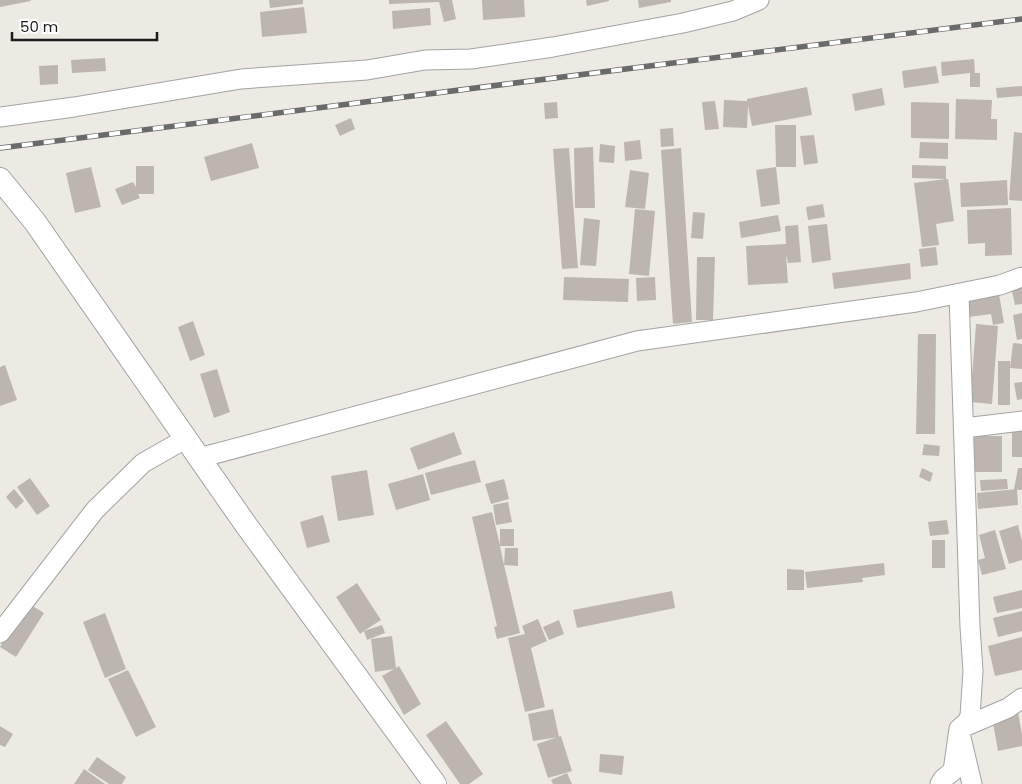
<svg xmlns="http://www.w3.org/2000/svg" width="1022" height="784" viewBox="0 0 1022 784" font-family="Poppins,sans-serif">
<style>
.building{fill:#bdb6b0}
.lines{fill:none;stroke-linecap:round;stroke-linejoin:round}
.minor-casing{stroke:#a3a3a3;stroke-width:21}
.tertiary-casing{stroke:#a3a3a3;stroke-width:24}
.minor{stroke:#fff;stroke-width:19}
.tertiary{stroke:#fff;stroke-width:22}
.rail-casing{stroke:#6a6a6a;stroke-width:5.5}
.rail{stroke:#fff;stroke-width:4;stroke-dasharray:11;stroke-linecap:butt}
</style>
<rect width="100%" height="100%" fill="#edeae3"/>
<path class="building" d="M0,0H30L31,1L0,7Z
M269,0H303V4L270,8Z
M389,0H452L456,19L444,22L439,2L389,4Z
M482,0H524L525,17L483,20Z
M586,0H609V1L587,6Z
M638,0H671V2L639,8Z
M304,7L307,33L262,37L260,12Z
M430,8L431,25L393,29L392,11Z
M105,58L106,71L72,73L71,60Z
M974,59L975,73H980V87H970V73L942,76L941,62Z
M58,65V84L40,85L39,66Z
M936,66L939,83L904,88L902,71Z
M1022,86V96L997,98L996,88Z
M807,87L812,115L752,126L748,106L747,128L723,127L724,100L747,101V99Z
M882,88L885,105L855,111L852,94Z
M956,99L992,100L991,119H997V140L955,139Z
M715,101L719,129L705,130L702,102Z
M557,102L558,118L545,119L544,103Z
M911,102L949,103V139L911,138Z
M351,118L355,129L340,136L335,125Z
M775,125H796V167H776L780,204L761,207L756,170L776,167Z
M673,128L674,146L661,147L660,129Z
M1014,132L1022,133V201L1009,200Z
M814,135L818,163L804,165L800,136Z
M640,140L642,159L625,161L624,142Z
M920,142L948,143V159L919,158Z
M252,143L259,168L211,181L204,157Z
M600,144L615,146L614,163L599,162Z
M593,147L595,208H575L574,148Z
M569,148L578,268L562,269L553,149Z
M681,148L692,322L673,324L661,150Z
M912,165L946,166V179H948L954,221L936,224L939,245L922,247L914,183L946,179L912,178Z
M136,166H154V194H138L140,198L122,205L115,189L133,182L136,187Z
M91,167L101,207L75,213L66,173Z
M630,170L649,173L645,209L625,207Z
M1007,180L1008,205L961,207L960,183Z
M823,204L825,217L808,220L806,207Z
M1011,208L1012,255L985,256V243L968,244L967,210Z
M635,209L655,211L649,276L629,274Z
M693,212L705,213L703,239L691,238Z
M778,215L781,231L741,238L739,222Z
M584,218L600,220L596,266L580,265Z
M827,224L831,260L812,263L808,226Z
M798,225L801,262L788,263L786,255L788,283L748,285L746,246L786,244L785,226Z
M936,247L938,265L921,267L919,249Z
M697,257H715L713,320H696Z
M910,263L911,279L834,289L832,273Z
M564,277L629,279L628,302L563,300Z
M655,277L656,300L637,301L636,278Z
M1022,284V304L1015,305L1011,287Z
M999,294L1004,323L993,325L991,314L969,317L966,299Z
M1022,313V339L1017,340L1013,315Z
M193,321L205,355L190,361L178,327Z
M976,324L998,326L992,404L970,402Z
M918,334H936L935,434H916Z
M1013,343L1022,344V369L1010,368Z
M998,361H1010V405H998Z
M5,365L17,400L0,406V367Z
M217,369L230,412L214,418L200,374Z
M1022,382V399L1017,400L1014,383Z
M1012,431H1022V457H1012Z
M454,432L462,454L418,470L410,448Z
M974,436H1002V472H974Z
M924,444L940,446L939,456L922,455Z
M475,460L481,482L431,495L425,473Z
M922,468L933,473L930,482L919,477Z
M1018,468H1022V490L1014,489Z
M367,470L374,515L338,521L331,476Z
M423,474L430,500L396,510L388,484Z
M30,478L50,506L37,515L17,487Z
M504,479L509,499L491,504L485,484Z
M1007,479L1008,489L981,491L980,480Z
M14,489L24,501L16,509L6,497Z
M1017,489L1018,505L978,509L977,493Z
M508,502L512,522L496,525L493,505Z
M492,512L500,545V529H514V546H500L504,565L505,548H518V566L504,565L520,633L497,639L494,627L497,626L472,517Z
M323,515L330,542L307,548L300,522Z
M947,520L949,534L930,536L928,522Z
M1018,525L1022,541V560L1009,564L999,531Z
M995,530L1006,569L982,575L978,560L985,558L979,535Z
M932,540H945V568H932Z
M884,563L885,575L862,578L863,582L807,588L805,572Z
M787,569L804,570V590H787Z
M357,583L381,620L364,631L382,625L385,633L367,640L364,631L360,634L336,597Z
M1022,590V608L997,613L993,597Z
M672,591L675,608L577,628L573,610Z
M28,603L44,613L16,657L0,647Z
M1022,611V631L998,637L993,618Z
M105,613L126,669L105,678L83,622Z
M538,619L547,641L531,648L545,707L525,712L508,638L525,634L522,626Z
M559,620L564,634L549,640L543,627Z
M392,636L396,668L399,666L421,704L404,715L382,676L394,669L375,672L371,639Z
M1022,637V670L995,676L988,646Z
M128,670L156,727L136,737L108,679Z
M553,709L559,737L533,741L528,714Z
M1018,712L1022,735V746L998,751L992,717Z
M446,721L483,774L469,784H460L426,735Z
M0,726L13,734L5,747L0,745Z
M561,736L572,771L548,778L537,744Z
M600,754L624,756L622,775L599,772Z
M97,757L126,777L122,784H109L88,770Z
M84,769L105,784H74Z
M567,773L572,784H553L551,780Z"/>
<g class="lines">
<g class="minor-casing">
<path id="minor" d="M0,117L74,107L241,79L367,70L425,60L471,59L553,47L683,23L733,11L759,0
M959,294L970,627L973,671L970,716L967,722L959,729L972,784
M964,428L1022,421
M199,458L637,341L916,302L1000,285L1022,277
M0,633L95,510L143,463L185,439
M940,784L943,779L953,771L959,729L1008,708L1022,698"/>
</g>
<g class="tertiary-casing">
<path id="tertiary" d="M0,179L35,222L246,525L435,784"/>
</g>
<use href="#minor" class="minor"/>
<use href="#tertiary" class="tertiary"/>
<g class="rail-casing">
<path id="rail" d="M0,148L1022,19"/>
</g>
<use href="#rail" class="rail"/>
</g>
<path d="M12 32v8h145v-8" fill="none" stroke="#1c1c1c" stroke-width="2.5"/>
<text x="20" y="32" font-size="15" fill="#1c1c1c" stroke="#ffffff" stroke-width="4" paint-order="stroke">50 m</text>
</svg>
